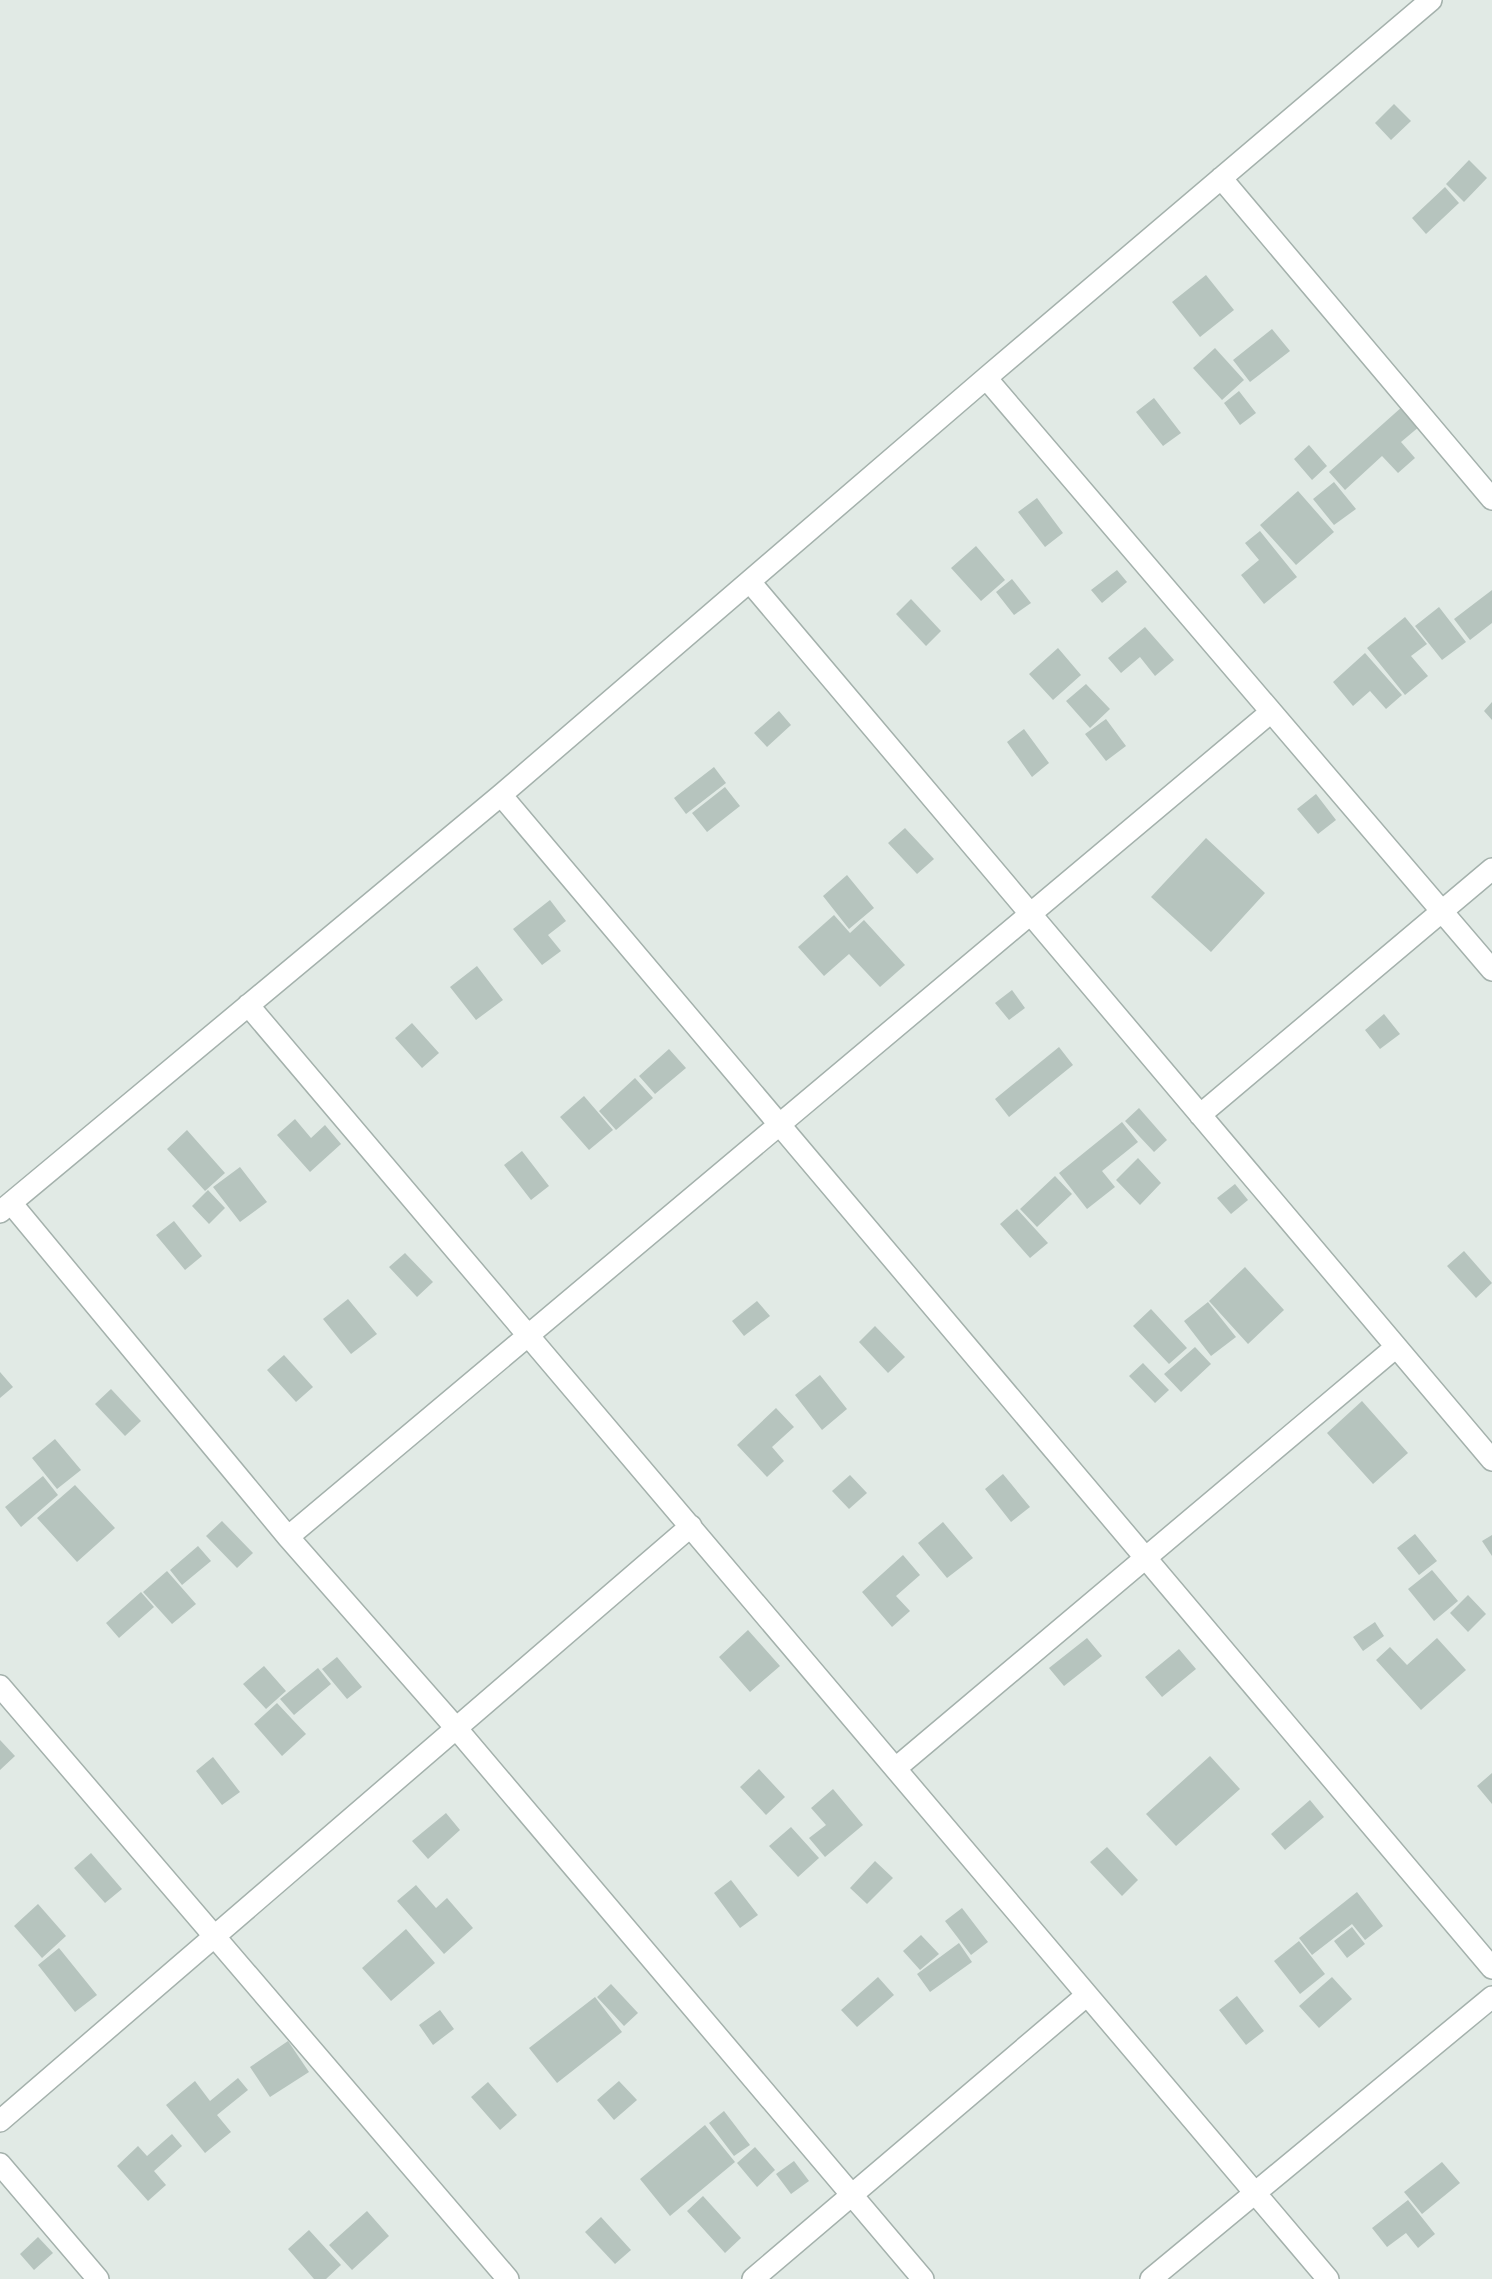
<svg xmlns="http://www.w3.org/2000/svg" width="1492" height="2279" viewBox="0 0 1492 2279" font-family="'Golos Text',sans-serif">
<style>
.building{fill:#b6c4be}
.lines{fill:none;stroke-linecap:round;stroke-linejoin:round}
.minor-casing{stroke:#a4b1ac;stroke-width:24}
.minor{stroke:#fff;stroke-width:21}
</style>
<rect width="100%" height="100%" fill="#e1eae5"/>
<path class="building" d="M1394,104L1411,121L1391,140L1375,123Z
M1469,160L1487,178L1464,202L1446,184Z
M1445,187L1459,203L1426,234L1412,218Z
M1206,275L1234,310L1200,337L1172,302Z
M1272,329L1290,351L1250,382L1233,360Z
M1215,348L1244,380L1222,400L1193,368Z
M1239,391L1256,413L1240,425L1224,403Z
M1154,398L1181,433L1163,446L1136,412Z
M1403,406L1420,426L1401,442L1415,458L1398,473L1382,456L1345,490L1329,472Z
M1309,445L1327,466L1312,480L1294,459Z
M1334,482L1356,509L1334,525L1313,499Z
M1298,491L1334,532L1296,565L1260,525Z
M1037,498L1063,533L1045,547L1018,512Z
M1260,531L1297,577L1264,604L1241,575L1259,560L1245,543Z
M976,546L1005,580L981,601L951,568Z
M1117,570L1127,582L1102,603L1091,590Z
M1012,579L1031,603L1014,615L996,592Z
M1492,590V623L1470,640L1454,619Z
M911,599L941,631L926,646L896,614Z
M1439,607L1466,642L1442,660L1415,626Z
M1405,617L1427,644L1411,656L1428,676L1405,695L1367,648Z
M1145,627L1174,660L1155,676L1140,657L1121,673L1108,658Z
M1058,648L1081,675L1053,700L1029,674Z
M1365,653L1402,695L1386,709L1370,691L1353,706L1333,682Z
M1086,684L1110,709L1090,728L1066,701Z
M1492,702V720L1484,711Z
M779,711L791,725L767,747L754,733Z
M1106,719L1126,746L1106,761L1085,734Z
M1024,729L1049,763L1032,777L1007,742Z
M714,767L726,783L686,814L674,798Z
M725,787L740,806L707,832L692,813Z
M1316,794L1336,820L1318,834L1297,809Z
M905,828L934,859L917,874L888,843Z
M1206,838L1265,893L1211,952L1151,897Z
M847,875L874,908L849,929L823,896Z
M550,900L566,921L548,935L561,951L542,965L513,929Z
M834,915L850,933L864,920L905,965L880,987L849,954L824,976L798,947Z
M477,966L503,1000L476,1020L450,987Z
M1012,990L1025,1008L1009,1020L995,1003Z
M1384,1014L1400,1034L1380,1049L1365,1030Z
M412,1023L439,1053L422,1068L395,1038Z
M1059,1047L1073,1065L1009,1117L995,1099Z
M669,1049L686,1068L655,1094L639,1076Z
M635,1078L653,1098L616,1130L599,1111Z
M584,1096L613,1130L589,1150L560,1117Z
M1139,1108L1167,1140L1154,1152L1125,1121Z
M295,1119L311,1138L325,1125L341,1144L310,1172L277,1135Z
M1122,1122L1138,1142L1102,1171L1115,1187L1087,1209L1059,1173Z
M187,1130L225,1173L205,1191L167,1149Z
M522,1151L549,1186L531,1200L504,1165Z
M1138,1158L1161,1183L1140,1205L1116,1180Z
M240,1167L267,1202L240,1222L213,1187Z
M1055,1176L1072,1194L1037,1227L1020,1209Z
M1235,1184L1248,1200L1231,1214L1217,1198Z
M208,1190L225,1208L209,1224L192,1206Z
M1017,1209L1048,1243L1030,1258L1000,1224Z
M174,1221L202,1256L185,1270L156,1235Z
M1464,1251L1492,1283L1476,1298L1447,1266Z
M405,1253L433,1282L417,1297L389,1267Z
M1245,1267L1284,1310L1248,1344L1209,1301Z
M348,1299L377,1334L351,1354L323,1319Z
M757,1301L770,1316L744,1336L732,1321Z
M1208,1302L1236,1337L1211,1356L1184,1321Z
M1151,1309L1187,1348L1169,1364L1133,1326Z
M875,1326L905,1357L888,1373L859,1342Z
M1195,1347L1211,1364L1181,1392L1164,1374Z
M284,1355L313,1387L296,1402L267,1370Z
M1143,1363L1169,1390L1155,1403L1129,1376Z
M0,1372L13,1387L0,1398Z
M820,1375L847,1409L822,1430L795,1395Z
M111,1389L141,1421L125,1436L95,1404Z
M1362,1401L1408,1453L1373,1484L1327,1433Z
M776,1408L794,1427L772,1447L784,1461L767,1477L737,1445Z
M55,1439L81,1470L57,1489L32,1458Z
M1003,1474L1030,1507L1011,1522L985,1489Z
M850,1475L867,1493L849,1509L832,1491Z
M43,1476L58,1495L21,1527L5,1507Z
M75,1485L115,1528L77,1562L37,1518Z
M222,1521L253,1553L237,1568L206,1536Z
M943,1522L973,1558L947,1578L918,1543Z
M1415,1534L1437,1561L1419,1575L1397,1548Z
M1492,1535V1556L1482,1541Z
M198,1546L211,1561L182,1585L170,1570Z
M903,1555L920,1575L896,1596L910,1611L892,1627L862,1592Z
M1432,1570L1458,1601L1434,1621L1408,1589Z
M167,1571L196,1604L172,1624L143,1592Z
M141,1592L154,1607L119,1638L106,1623Z
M1468,1595L1486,1614L1468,1632L1450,1613Z
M1375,1622L1384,1636L1363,1651L1353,1637Z
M748,1630L780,1666L750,1692L719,1657Z
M1087,1638L1102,1656L1064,1686L1049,1668Z
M1437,1638L1466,1670L1421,1710L1376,1660L1390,1647L1407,1665Z
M1179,1649L1196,1669L1162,1697L1145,1677Z
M337,1657L362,1687L347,1699L322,1669Z
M264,1666L286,1691L266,1709L243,1684Z
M318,1668L331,1684L294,1715L280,1699Z
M277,1703L306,1734L282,1756L254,1724Z
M0,1740L15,1756L0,1770Z
M1210,1756L1240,1789L1176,1846L1146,1814Z
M213,1757L240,1792L222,1805L196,1771Z
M759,1769L785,1797L766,1815L740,1787Z
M1492,1773V1804L1477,1786Z
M833,1789L863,1825L825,1857L809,1838L826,1825L811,1808Z
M1310,1800L1324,1817L1285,1850L1271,1834Z
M446,1813L460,1830L428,1859L412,1841Z
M791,1827L819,1858L798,1877L769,1846Z
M1107,1847L1138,1880L1122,1896L1090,1862Z
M91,1853L122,1889L105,1903L74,1868Z
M875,1861L893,1878L867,1904L850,1888Z
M731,1880L758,1915L740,1928L714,1893Z
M416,1885L436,1908L447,1898L473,1928L444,1954L397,1901Z
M1357,1892L1383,1926L1365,1940L1352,1924L1312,1955L1299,1938Z
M38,1904L66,1936L42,1958L14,1926Z
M962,1908L988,1942L971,1955L945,1921Z
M1352,1927L1365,1944L1347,1958L1334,1941Z
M406,1929L435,1963L391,2001L362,1968Z
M921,1935L939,1954L920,1970L903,1951Z
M1299,1941L1325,1974L1300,1994L1274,1961Z
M959,1943L972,1962L930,1992L917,1974Z
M59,1948L97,1995L75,2012L38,1965Z
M878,1977L894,1995L857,2027L841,2010Z
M1332,1977L1352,1999L1319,2028L1299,2006Z
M611,1984L638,2013L624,2026L597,1997Z
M1237,1996L1264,2031L1246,2045L1219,2010Z
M595,1997L622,2032L557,2083L529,2048Z
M440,2010L454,2029L433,2045L419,2025Z
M288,2041L309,2072L270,2097L250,2067Z
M238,2078L248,2090L217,2115L231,2132L205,2153L166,2105L195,2081L210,2101Z
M619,2081L637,2100L614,2120L597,2100Z
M488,2082L517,2115L500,2130L471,2097Z
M724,2111L750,2145L734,2156L709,2123Z
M705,2125L735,2162L670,2216L640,2179Z
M172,2134L182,2146L154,2171L166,2185L148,2201L117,2166L138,2146L147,2156Z
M755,2147L775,2170L757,2187L737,2163Z
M794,2161L809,2181L791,2194L776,2174Z
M1442,2162L1460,2183L1422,2214L1404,2192Z
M703,2196L741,2238L725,2253L687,2211Z
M1408,2200L1435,2234L1418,2248L1406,2233L1387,2247L1372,2228Z
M367,2211L389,2236L352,2270L329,2245Z
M601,2217L631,2250L615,2264L585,2232Z
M309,2230L341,2265L326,2279H314L288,2249Z
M38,2237L53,2253L34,2270L20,2254Z"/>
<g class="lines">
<g class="minor-casing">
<path id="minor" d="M1221,178L1492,499
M986,378L1492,970
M750,582L1492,1460
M501,795L1492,1968
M248,1005L1328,2279
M1200,1115L1492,869
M11,1203L288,1537L456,1728L923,2279
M0,1212L501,795L986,378L1431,0
M288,1537L1271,712
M0,1686L508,2279
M896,1768L1396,1347
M0,2121L691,1526
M0,2164L98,2279
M753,2279L1087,1995
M1151,2279L1492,1997"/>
</g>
<use href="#minor" class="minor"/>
</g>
</svg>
